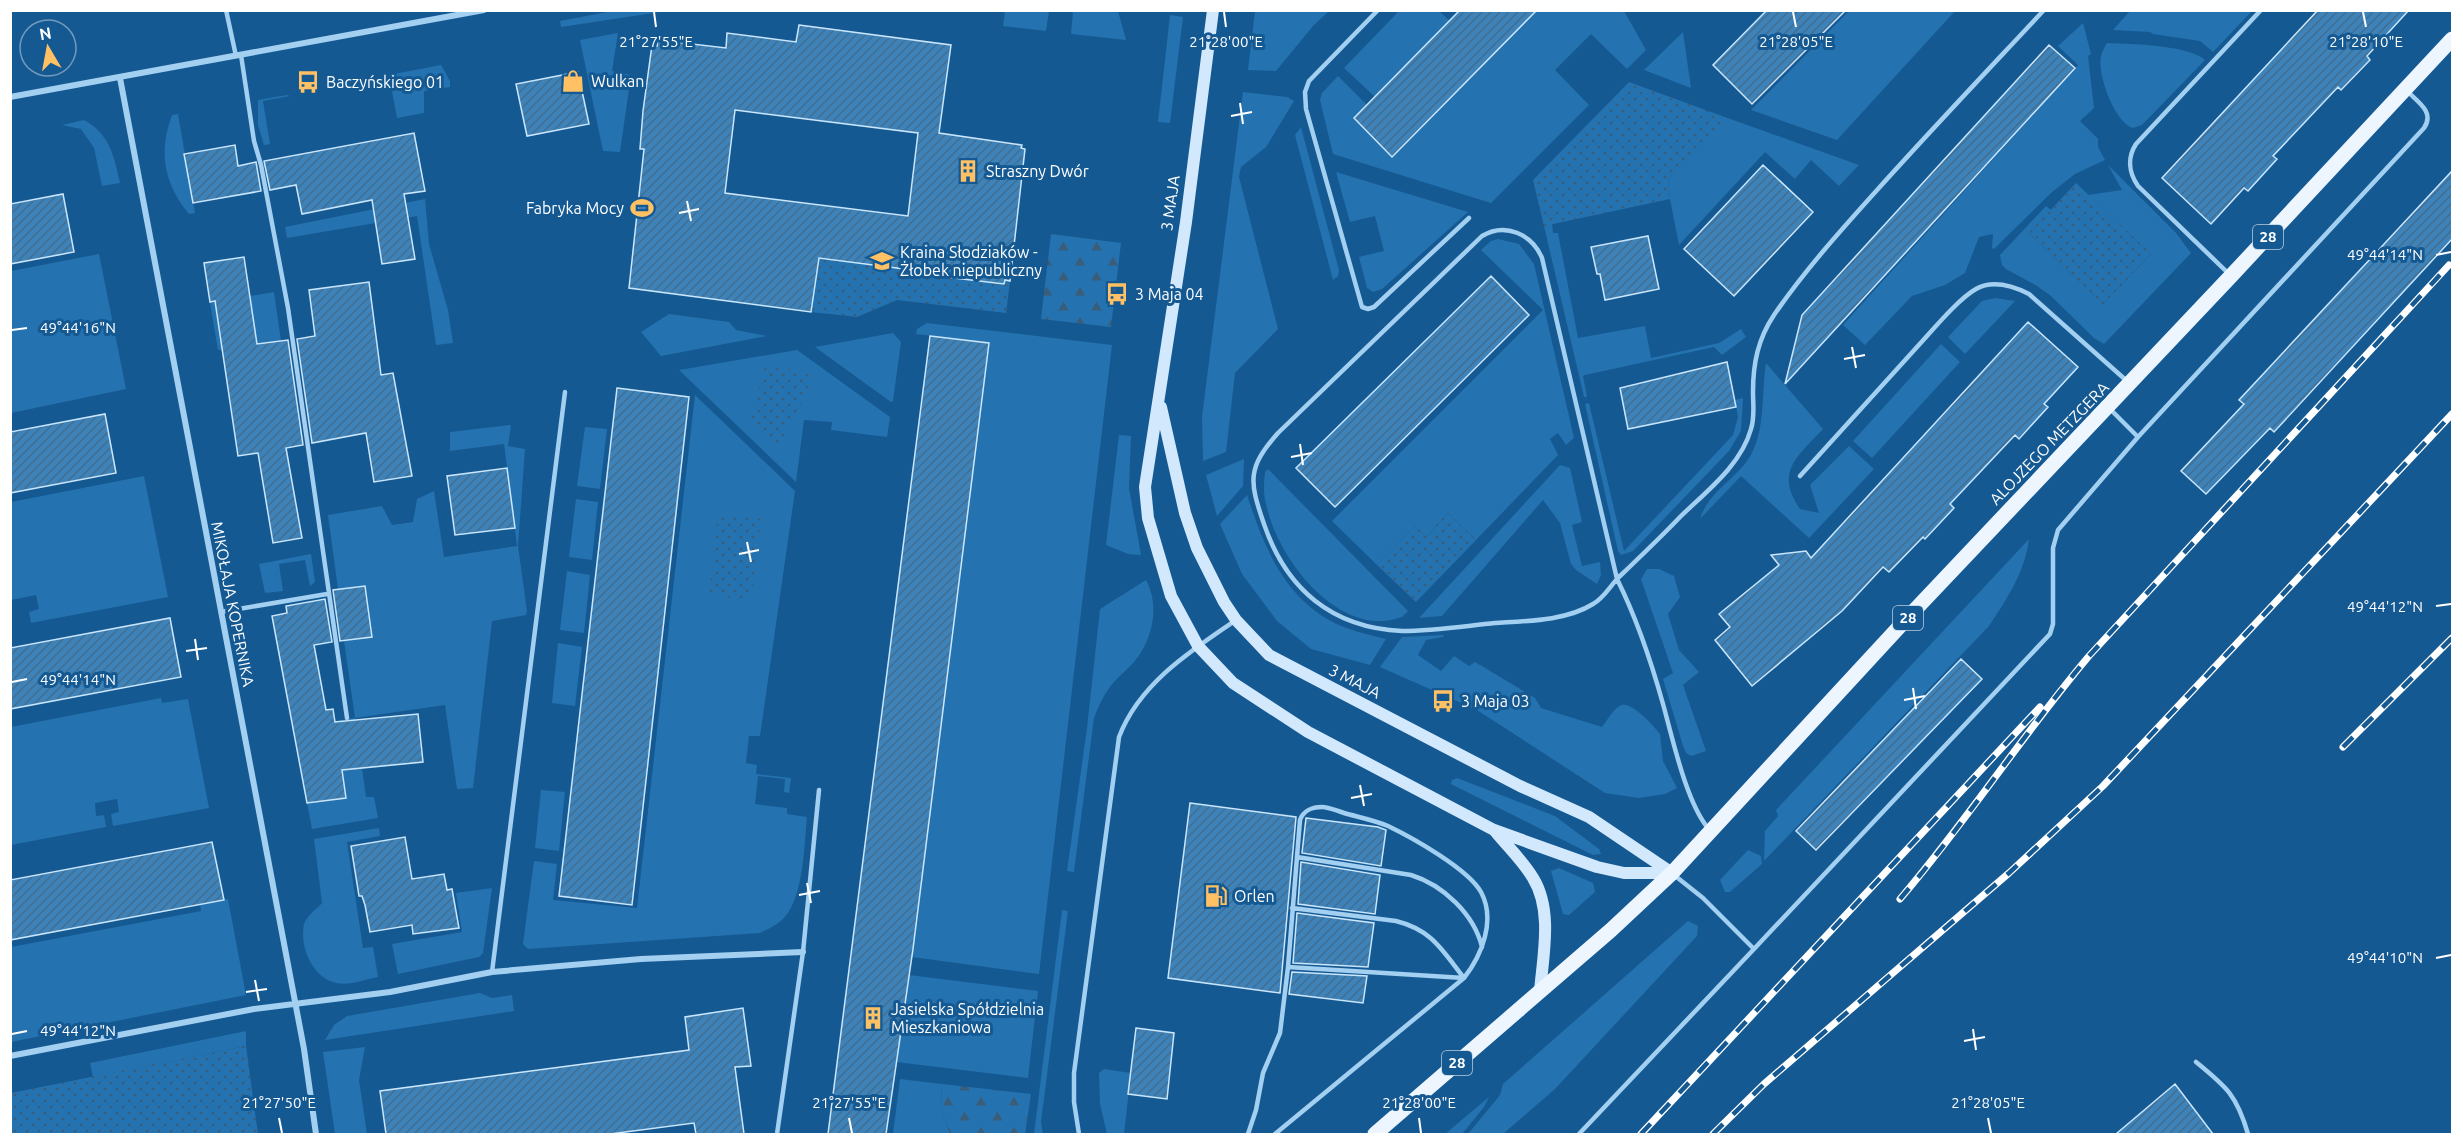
<svg xmlns="http://www.w3.org/2000/svg" width="2463" height="1145" viewBox="0 0 2463 1145" font-family="Ubuntu,sans-serif">
<style>
.green{fill:#2472af}
.forest{fill:url(#forest-firs)}
.park{fill:url(#park-dots)}
.building{fill:url(#building-hatch);stroke:#cae6fc;stroke-width:1.5;fill-rule:evenodd}
.lines{fill:none;stroke-linecap:round;stroke-linejoin:round}
.lane{stroke:#a3cff1;stroke-width:4.5}
.street{stroke:#a3cff1;stroke-width:6}
.secondary{stroke:#d2e8fc;stroke-width:12}
.primary{stroke:#edf6ff;stroke-width:15}
.rail-casing{stroke:#fff;stroke-width:7}
.rail{stroke:#155993;stroke-width:4.5;stroke-dasharray:14;stroke-linecap:butt}
.ticks{fill:none;stroke:#fff;stroke-width:2}
.labels{text-anchor:middle;stroke-width:6;stroke-linejoin:round;paint-order:stroke}
.shield{fill:#155993;stroke:#b9cddf;stroke-width:1.5}
.shield-label{font-size:15px;font-weight:bold;fill:#fff}
.poi-label{font-size:16px;fill:#fff;stroke:#155993;text-anchor:start}
.street-label{font-size:16px;fill:#fff;stroke:#155993}
.ticks-label{font-size:15px;text-anchor:middle;fill:#fff;stroke:#155993;stroke-width:6;stroke-linejoin:round;paint-order:stroke}
</style>
<defs>
<pattern id="forest-firs" width="22" height="20" patternUnits="userSpaceOnUse" patternTransform="scale(1.5)"><rect width="22" height="20" fill="#2472af"/><path d="M5 1l3.5 6h-7zM16 11l3.5 6h-7z" fill="#3a5d79"/></pattern>
<pattern id="park-dots" width="8" height="8" patternUnits="userSpaceOnUse" patternTransform="scale(1.5)"><rect width="8" height="8" fill="#2472af"/><path d="M2 2h.1M6 6h.1" fill="none" stroke="#3a5d79" stroke-width="1.8" stroke-linecap="round"/></pattern>
<pattern id="building-hatch" width="6" height="6" patternUnits="userSpaceOnUse" patternTransform="scale(1.5)"><rect width="6" height="6" fill="#3d83ba"/><path d="M-1 1l2-2M0 6l6-6M5 7l2-2" fill="none" stroke="#436d8e"/></pattern>
</defs>
<rect width="100%" height="100%" fill="#155993"/>
<path class="green" d="M618,10L667,11L561,27L560,21Z
M1850,10L1955,11L1837,140L1751,110Z
M1005,11H1049L1046,31L1003,26Z
M1073,11H1118L1126,40L1071,34Z
M1255,11V10L1329,11L1313,26L1276,71L1248,70Z
M1399,11H1439L1450,21L1375,97L1344,68Z
M1537,11H1624L1646,50L1627,69L1591,34L1555,70L1589,105L1491,203L1333,154L1320,100L1322,93L1338,76L1367,105L1354,119L1392,156Z
M2130,11V10L2252,11L2213,52L2200,41L2153,34L2150,32L2113,30Z
M1170,15L1183,17L1170,123L1158,122Z
M2083,23L2091,54L2088,56L2094,108L2080,121L2098,139V147L2105,160L2075,174L2052,192L1994,249L1992,248L1993,234L1979,237L1965,273L1945,285L1912,296L1865,345L1843,325L2078,65L2058,46Z
M1683,32L1691,88L1644,70Z
M618,33L612,71L631,75L620,152L603,151L580,40Z
M2107,43C2130,44 2189,45 2205,60L2142,125L2133,128C2114,122 2097,74 2101,56C2102,52 2105,46 2107,43Z
M441,65L450,81V87L424,91V113L397,118L389,75Z
M1243,92L1287,97L1294,101L1266,147L1241,167L1239,177L1278,329L1235,373L1226,452L1203,461L1202,417Z
M287,95L290,96L263,101L270,144L264,145L258,125V100Z
M178,114L195,213L189,214C164,184 158,152 172,115Z
M1722,116L1859,165L1839,186L1811,160L1795,179L1765,152L1679,245L1670,199L1668,179L1723,122Z
M84,120C110,134 114,156 120,183L102,186L94,148L81,129L62,125Z
M1301,127L1339,270L1338,276L1333,280L1295,135Z
M2108,165L2176,233L2191,253L2104,344L2094,338L2051,296L2037,286L2006,269L2002,265L2000,255L2046,206L2051,210L2029,233L2103,304L2151,254L2088,195L2122,190Z
M1336,172L1468,212L1382,289L1373,292L1367,288L1359,257L1384,251L1375,216L1350,222Z
M425,199L429,244L448,310L453,343L436,345L417,216L287,238L285,227Z
M1552,223L1553,233H1558L1578,338L1645,326L1651,358L1719,343L1741,329L1746,337L1722,355L1714,347L1585,375L1583,376L1587,397H1584L1544,226Z
M1498,239L1519,244L1534,264L1574,438L1566,445L1558,433L1550,439L1558,455L1476,540L1448,513L1426,537L1415,526L1377,565L1332,521L1543,310L1481,250L1491,241Z
M99,254L126,389L11,413V271Z
M274,292L281,341L218,350L210,303Z
M1995,298L2015,301L1965,354L1948,337L1982,301Z
M669,314L729,322L736,330L767,336L661,356L641,332Z
M927,323L1112,345L1039,974L912,957L989,343L916,334L917,329Z
M893,333L901,342L893,401L891,402L815,347Z
M1941,344L1960,362L1872,458L1853,441Z
M797,350L890,417L887,437L831,430L832,422L804,420L796,482L679,370Z
M1766,363L1823,429C1798,456 1774,472 1800,509L1819,513L1810,485L1849,446L1874,469L1809,538L1741,476L1700,519C1708,492 1734,481 1749,458C1766,430 1761,395 1766,363Z
M695,395L795,491L760,736H749L746,763L757,765L756,774L791,778L789,793L784,792L785,779L758,776L755,804L787,808V814L807,817C804,845 804,896 784,918C777,925 768,929 760,933L528,949L523,944L534,861L557,864L553,900L637,908Z
M1743,398L1741,431L1729,451L1633,551L1621,555L1618,551L1585,404L1589,403L1624,551L1733,435L1738,417L1735,400Z
M511,425L508,446L525,449L518,546L527,611L526,615L492,621L473,788L457,789L445,705L355,718L366,797H374L378,818L312,829L307,803L346,798L335,721L355,718L344,641L372,637L365,586L338,589L328,515L382,506L392,525L413,522L417,499L434,491L444,557L517,546L504,444L450,451V432Z
M585,427L607,429L600,489L577,486Z
M1119,435L1131,436L1129,488L1141,555L1128,554L1106,545Z
M1244,459L1243,486L1217,516L1206,475Z
M1560,465L1570,468L1582,522L1572,525L1582,566L1600,562L1601,575L1597,584L1576,570L1571,564L1560,523L1543,500L1442,616L1419,618Z
M1268,469L1408,611L1402,617C1339,640 1277,558 1266,504C1263,493 1264,482 1265,472Z
M144,476L168,597L31,623L29,612L39,609L36,595L11,600V502Z
M1247,495C1263,544 1282,593 1329,620C1346,630 1367,634 1386,639L1370,665L1311,649L1277,621L1242,574L1220,524Z
M576,499L598,502L592,560L569,557Z
M2029,539C2025,572 2007,599 1989,626L1764,861L1765,831L1778,816L1776,810Z
M311,554L315,582L310,586L305,560L279,564L283,591L265,593L259,564Z
M1647,569H1659L1674,576L1680,597L1668,614L1679,650L1699,672L1683,685L1706,751L1691,756L1686,753L1683,746L1663,679L1673,673L1641,579Z
M567,571L590,575L584,633L560,630Z
M1146,580C1160,606 1153,640 1134,662C1128,669 1120,675 1114,682C1105,692 1099,705 1094,718L1074,872L1067,871L1087,728L1100,609Z
M1444,635L1443,637L1426,640L1418,655L1441,671L1454,656L1469,666L1475,662L1535,698L1541,708L1602,727C1607,721 1614,707 1622,705C1632,702 1654,726 1660,734L1663,761L1677,788L1665,794L1639,798L1605,793L1477,710L1380,667L1402,637Z
M558,643L582,647L575,706L552,703Z
M161,698L162,703L188,699L209,808L113,826L111,814L119,812L117,799L95,803L96,816L104,815L106,827L11,845V727Z
M1457,778L1555,816L1599,849L1601,854L1593,855L1451,784L1452,780Z
M541,790L565,792L559,851L535,848Z
M379,828L380,836L347,842L363,948L373,947L378,977C366,979 350,986 337,983C313,979 299,947 304,924C307,915 316,910 322,903L314,839Z
M1748,850L1761,856L1762,864L1730,892H1725L1720,880Z
M1559,868L1593,883L1595,892L1569,915L1563,914L1551,871Z
M492,888L483,953L479,957L398,974L392,944L462,932L456,893Z
M228,899L246,995L11,1042V947L201,911L200,904Z
M1062,910L1068,911L1041,1122L1043,1134H1034Z
M1688,921L1698,926L1697,936L1555,1089L1503,1134H1468L1500,1095L1503,1084Z
M909,975L1038,991L1028,1078L896,1062Z
M480,993L492,998L512,995L514,1011L325,1040L334,1025L347,1016Z
M246,1031V1046L93,1077L90,1063Z
M365,1047L359,1080L367,1134H335L323,1052Z
M1104,1069L1131,1073L1124,1134H1107L1100,1104L1099,1073Z
M900,1079L942,1084L941,1108L950,1134H893Z
M1489,1097L1484,1107L1462,1134H1445Z"/>
<path class="forest" d="M1051,234L1121,243L1111,327L1041,319Z
M942,1084L1031,1094L1025,1134H950L941,1108Z"/>
<path class="park" d="M1629,82L1722,116L1724,122L1668,179L1670,199L1544,226L1533,180Z
M2076,183L2151,254L2103,304L2029,233Z
M819,258L1004,284L1005,280L1010,281L1006,313L897,300L857,317L811,312Z
M765,368L805,370L810,379L806,395L781,442L775,445L750,418Z
M1448,513L1476,540L1416,602L1377,565L1415,526L1426,537Z
M718,514L761,519L751,600L709,595Z
M246,1046L258,1134H11V1093Z"/>
<path class="building" d="M1460,10H1537L1392,157L1354,118Z
M1767,10H1846L1752,104L1713,65Z
M2318,10H2409L2367,56L2370,60L2341,90L2338,87L2273,156L2277,159L2248,191L2244,188L2211,224L2162,178Z
M799,25L951,45L939,133L1022,145L1021,148L1025,149L1010,281L1005,280L1004,284L904,272V269L819,258L811,312L629,288L644,149H640L643,111L652,45L657,46L658,40L726,48L727,33L796,42ZM735,110L918,133L908,216L725,193Z
M2049,45L2075,68L1785,384L1802,315Z
M578,72L589,124L527,136L516,84Z
M414,133L425,191L404,194L415,259L382,264L372,200L302,214L296,185L270,190L264,161Z
M235,145L238,166L256,162L261,191L193,203L184,154Z
M1763,165L1813,212L1734,296L1684,249Z
M2452,171V239L2274,432L2270,428L2206,494L2181,471L2244,404L2239,400Z
M63,194L74,252L10,264V204Z
M1648,236L1659,289L1605,300L1600,274H1597L1591,247Z
M244,257L257,344L288,340L303,445L286,448L302,538L273,543L258,453L238,456L215,301L210,302L204,263Z
M1491,276L1529,315L1335,507L1296,468Z
M369,282L381,375L393,373L412,476L374,482L366,433L312,443L297,339L315,336L309,290Z
M2028,322L2078,367L2044,404L2048,407L2019,439L2015,435L1950,504L1954,508L1925,539L1923,537L1889,572L1883,567L1842,611L1752,686L1715,640L1730,627L1719,614L1779,565L1771,555L1806,551L1811,558Z
M930,336L989,343L913,949L886,1134H828Z
M1727,362L1736,407L1628,429L1620,388Z
M617,388L689,397L632,905L559,896Z
M105,414L116,473L10,493V432Z
M507,468L515,528L455,535L447,476Z
M365,586L372,637L340,641L333,590Z
M325,599L332,642L314,645L326,710L333,709L335,722L418,714L423,762L342,770L346,798L307,803L272,616L287,613L286,606Z
M170,618L181,677L10,709V648Z
M1961,659L1982,679L1816,850L1796,831Z
M1190,803L1296,817L1280,993L1168,978Z
M1306,818L1378,827L1386,830L1381,866L1302,853Z
M405,837L412,879L444,874L447,890L452,889L459,928L413,934L412,925L370,932L365,905L362,896H359L351,846Z
M212,842L224,900L10,940V880Z
M1301,862L1380,875L1375,914L1298,904Z
M1297,913L1374,923L1368,967L1293,963Z
M1292,972L1367,976L1363,1003L1289,994Z
M743,1008L751,1066L735,1067L744,1134H696L694,1123L610,1134H386L380,1091L689,1050L685,1017Z
M1136,1028L1174,1033L1167,1099L1128,1094Z
M2175,1084L2213,1134H2116Z"/>
<g class="lines">
<path class="lane" d="M226,10L236,56
M1378,10L1309,81L1305,92L1306,109L1362,307L1368,309L1374,307L1469,218
M241,55L254,141L261,165L288,308L347,718
M2229,274L2138,186C2129,173 2127,158 2136,144L2261,10
M2110,409L2138,437
M1800,476C1839,433 1878,390 1917,347C1932,331 1958,299 1976,289C1992,280 2013,286 2029,294L2128,382
M221,612L327,594
M1708,828C1686,802 1672,736 1663,704C1651,661 1637,619 1617,579L1542,258C1532,234 1505,222 1482,236L1278,433C1247,468 1249,481 1264,524C1286,589 1332,628 1402,631C1433,631 1465,626 1495,623C1526,621 1566,621 1593,604C1604,598 1610,586 1619,577C1640,557 1661,537 1681,516C1707,491 1741,465 1751,429C1755,417 1753,404 1753,392C1753,363 1758,339 1774,315C1805,270 1841,230 1878,189C1932,129 1988,70 2044,10
M1297,857L1411,875C1443,885 1474,914 1482,947
M1674,875L1703,898L1754,949L2050,634L2053,624V548L2058,530L2138,437L2424,128C2435,112 2418,102 2407,91
M1292,908L1396,921C1432,930 1442,950 1464,978
M492,972L565,392
M2196,1062C2227,1087 2237,1096 2248,1134
M777,1134L803,952L819,790
M1079,1134L1074,1102V1073L1119,737C1139,684 1190,651 1236,620
M1248,1134L1256,1110L1263,1073L1280,1033L1288,967L1464,978
M1275,1134L1464,978C1482,955 1496,920 1481,892C1468,869 1413,838 1388,826C1374,820 1358,817 1344,813C1337,811 1329,807 1322,807C1312,807 1303,811 1300,820L1288,967
M1579,1134L1754,949"/>
<path class="street" d="M120,78L304,1049L316,1134
M10,97L484,10
M10,1056L254,1009L390,992L492,972L641,959L803,952"/>
<path class="secondary" d="M1213,10L1186,222L1145,487L1148,518L1171,596L1198,646L1233,683L1308,732L1494,830L1597,867L1624,873H1672
M1161,407L1185,513L1197,548L1224,602L1236,620L1269,655L1520,786L1589,817L1672,873
M1495,831C1507,846 1523,861 1533,878C1553,910 1543,956 1540,991"/>
<path class="primary" d="M1375,1134L1611,930L1672,873L1912,613L2231,276L2452,39"/>
<g class="rail-casing">
<path id="rail" d="M2343,747L2452,638
M1900,899C1967,821 2023,734 2089,656L2449,265
M1641,1134L2040,707
M1713,1134L1764,1084L2009,873L2103,786L2452,414"/>
</g>
<use href="#rail" class="rail"/>
</g>
<path class="ticks" d="M654,12L656,27M1224,12L1226,27M1793,12L1796,27M2363,12L2366,27M1240,103L1243,124M1231,116L1252,112M687,201L691,221M679,213L699,209M2436,255L2451,252M12,330L27,328M1852,347L1856,368M1844,359L1865,355M1300,444L1303,465M1291,457L1312,453M747,542L751,562M739,554L759,550M2436,606L2451,604M195,639L198,660M186,651L207,648M12,682L27,679M1913,688L1916,709M1904,700L1925,696M1360,785L1364,806M1351,798L1372,794M807,883L811,903M799,895L820,891M2436,958L2451,955M255,980L259,1001M246,992L267,989M1973,1029L1976,1050M12,1034L27,1031M1964,1041L1985,1037M279,1118L282,1133M849,1118L852,1133M1419,1118L1421,1133M1988,1118L1991,1133"/>
<defs>
<g id="shop-bare" transform="scale(1.8)"><path d="M-5-2.5h2.3a2.7 3.5 0 0 1 5.4 0H5L5.5 6h-11ZM-1.5-2.5h3a1.5 2.3 0 0 0-3 0Z" fill="#ffc163" stroke="#155993" stroke-width="2.5" paint-order="stroke"/></g>
<g id="bus-bare" transform="scale(1.8)"><path d="M-5-6H5V4H4V6H2V4H-2V6H-4V4H-5ZM-3.5-4V0h7V-4ZM-3.5 1.2v1.5H-2V1.2ZM2 1.2v1.5H3.5V1.2Z" fill="#ffc163" stroke="#155993" stroke-width="2.5" paint-order="stroke"/></g>
<g id="building-bare" transform="scale(1.8)"><path d="M-4-6H4V6H1V3H-1V6H-4ZM-2.5-4.3h1.7v1.8h-1.7ZM.8-4.3h1.7v1.8H.8ZM-2.5-1h1.7V.8h-1.7ZM.8-1h1.7V.8H.8Z" fill="#ffc163" stroke="#155993" stroke-width="2.5" paint-order="stroke"/></g>
<g id="stadium-bare" transform="scale(1.8)"><path d="M0-5a6.5 5 0 1 0 0 10a6.5 5 0 1 0 0-10ZM-3.5-1.8h7v3.6h-7Z" fill="#ffc163" stroke="#155993" stroke-width="2.5" paint-order="stroke"/></g>
<g id="school-bare" transform="scale(1.8)"><path d="M0-5L7-2L0 1L-7-2ZM-4 1L0 2.5L4 1V4Q0 6-4 4Z" fill="#ffc163" stroke="#155993" stroke-width="2.5" paint-order="stroke"/></g>
<g id="fuel-bare" transform="scale(1.8)"><path d="M-5.5-6h7V0h2V4h1.3V-2.5L3-4.5l.8-.8L6-3V5H2.5V1h-1V6h-7ZM-4.2-4.7v3.2H.2V-4.7Z" fill="#ffc163" stroke="#155993" stroke-width="2.5" paint-order="stroke"/></g>
</defs>
<g fill-rule="evenodd">
<use href="#shop-bare" x="573" y="81"/>
<use href="#bus-bare" x="308" y="82"/>
<use href="#building-bare" x="968" y="171"/>
<use href="#stadium-bare" x="642" y="208"/>
<use href="#school-bare" x="882" y="261"/>
<use href="#bus-bare" x="1117" y="294"/>
<use href="#bus-bare" x="1443" y="701"/>
<use href="#fuel-bare" x="1216" y="896"/>
<use href="#building-bare" x="873" y="1018"/>
</g>
<g class="labels">
<g class="shield">
<rect x="2253" y="225" width="30" height="24" rx="4.5"/>
<rect x="1893" y="606" width="30" height="24" rx="4.5"/>
<rect x="1442" y="1051" width="30" height="24" rx="4.5"/>
</g>
<g class="shield-label">
<text x="2268" y="242">28</text>
<text x="1908" y="623">28</text>
<text x="1457" y="1068">28</text>
</g>
<g class="poi-label">
<text x="591" y="87">Wulkan</text>
<text x="326" y="88">Baczyńskiego 01</text>
<text x="986" y="177">Straszny Dwór</text>
<text x="624" y="214" text-anchor="end">Fabryka Mocy</text>
<text x="900" y="258">Kraina Słodziaków -<tspan x="900" dy="18">Żłobek niepubliczny</tspan></text>
<text x="1135" y="300">3 Maja 04</text>
<text x="1461" y="707">3 Maja 03</text>
<text x="1234" y="902">Orlen</text>
<text x="891" y="1015">Jasielska Spółdzielnia<tspan x="891" dy="18">Mieszkaniowa</tspan></text>
</g>
<g class="street-label">
<text transform="translate(1170 203) rotate(-82)" y="6">3 MAJA</text>
<text transform="translate(2049 443) rotate(-46)" y="6">ALOJZEGO METZGERA</text>
<text transform="translate(233 604) rotate(79)" y="6">MIKOŁAJA KOPERNIKA</text>
<text transform="translate(1355 681) rotate(27)" y="6">3 MAJA</text>
</g>
</g>
<g class="ticks-label">
<text x="656" y="47">21°27'55"E</text>
<text x="1226" y="47">21°28'00"E</text>
<text x="1796" y="47">21°28'05"E</text>
<text x="2366" y="47">21°28'10"E</text>
<text x="2385" y="260">49°44'14"N</text>
<text x="78" y="333">49°44'16"N</text>
<text x="2385" y="612">49°44'12"N</text>
<text x="78" y="685">49°44'14"N</text>
<text x="2385" y="963">49°44'10"N</text>
<text x="78" y="1036">49°44'12"N</text>
<text x="279" y="1108">21°27'50"E</text>
<text x="849" y="1108">21°27'55"E</text>
<text x="1419" y="1108">21°28'00"E</text>
<text x="1988" y="1108">21°28'05"E</text>
</g>
<rect width="2463" height="1145" fill="none" stroke="#ffffff" stroke-width="24"/>
<g transform="translate(48 48) rotate(350)"><circle r="28" fill="#155993" stroke="#739bbe" stroke-width="1.5"/>
<path d="M0-4.5L10 22L0 15L-10 22Z" fill="#ffc163"/>
<text y="-9" font-size="16" font-weight="bold" text-anchor="middle" fill="#ffffff">N</text>
</g>
</svg>
